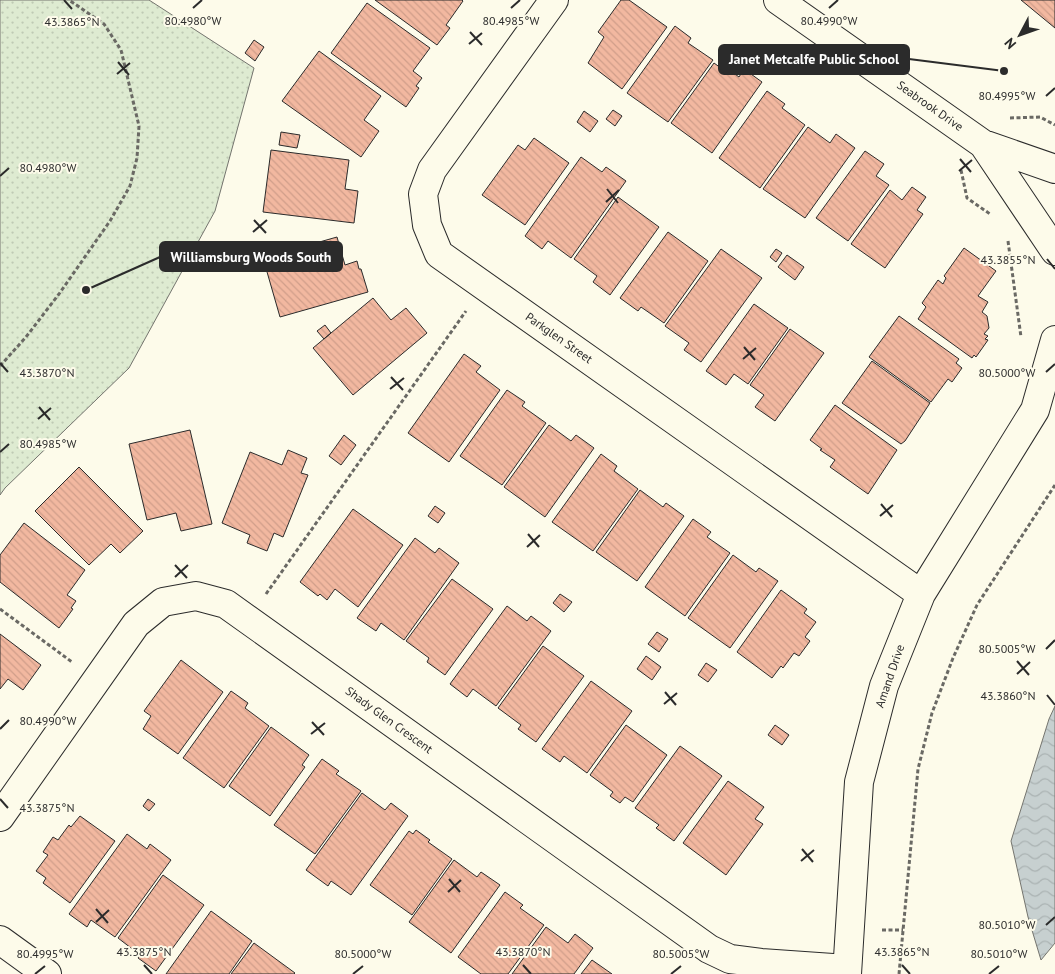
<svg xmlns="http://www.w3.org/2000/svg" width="1055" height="974" viewBox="0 0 1055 974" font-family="'PT Sans',sans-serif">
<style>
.park{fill:url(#park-dots);stroke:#74746e}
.water{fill:url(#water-waves);stroke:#74746e}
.building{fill:url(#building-back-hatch);stroke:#2b2b2b}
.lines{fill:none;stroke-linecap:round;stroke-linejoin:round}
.minor-casing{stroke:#2b2b2b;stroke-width:30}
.path{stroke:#6a6964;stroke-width:3;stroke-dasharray:4 2.5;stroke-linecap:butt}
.minor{stroke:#fdfbea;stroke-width:28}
.ticks{fill:none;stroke:#2b2b2b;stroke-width:2}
.labels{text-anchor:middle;stroke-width:4;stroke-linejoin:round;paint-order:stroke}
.street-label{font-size:12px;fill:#2b2b2b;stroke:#fdfbea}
.ticks-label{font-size:12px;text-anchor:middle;fill:#2b2b2b;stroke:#fdfbea;stroke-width:4;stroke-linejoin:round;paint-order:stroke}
.leader{fill:none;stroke:#2b2b2b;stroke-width:2}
.callout-dot{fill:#2b2b2b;stroke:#fdfbea;stroke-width:2}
.callout{fill:#2b2b2b;stroke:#2b2b2b;stroke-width:2}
.callout-label{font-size:14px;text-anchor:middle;font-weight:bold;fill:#fff}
</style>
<defs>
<pattern id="park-dots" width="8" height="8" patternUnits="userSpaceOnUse" patternTransform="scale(1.25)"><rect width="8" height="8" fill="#deebd1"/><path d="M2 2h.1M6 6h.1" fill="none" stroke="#bfcab4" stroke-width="1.8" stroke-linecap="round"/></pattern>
<pattern id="water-waves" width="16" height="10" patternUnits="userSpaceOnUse" patternTransform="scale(1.25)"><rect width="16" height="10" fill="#c7d0d0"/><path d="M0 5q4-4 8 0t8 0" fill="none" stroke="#abb3b3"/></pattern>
<pattern id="building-back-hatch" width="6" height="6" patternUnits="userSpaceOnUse" patternTransform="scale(1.25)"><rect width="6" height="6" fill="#f2b8a0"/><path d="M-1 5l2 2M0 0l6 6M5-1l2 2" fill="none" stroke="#d09e8a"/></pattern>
</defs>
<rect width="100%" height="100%" fill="#fdfbea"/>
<path class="park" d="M0,0H149L254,68L215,211L129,368L5,488L0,495Z"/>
<path class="water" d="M1055,706V943L1041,960L1028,917L1011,841L1049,719Z"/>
<path class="building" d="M375,0H462L463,1L446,25L450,28L437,45Z
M621,0H629L667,27L622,89L588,63L604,37L598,32Z
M1021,0H1055V28Z
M367,3L430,48L413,71L422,78L416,86L419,88L406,107L331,53Z
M675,26L691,38L688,43L713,60L668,122L627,93Z
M254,40L264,47L255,61L245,53Z
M319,51L381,96L364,120L379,131L361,157L282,101Z
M714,63L725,71L727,68L739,77L744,69L762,82L712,153L671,123Z
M767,91L785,104L782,108L805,125L760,188L719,158Z
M613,110L622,116L615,126L606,119Z
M584,111L598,121L590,132L577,122Z
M808,127L830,143L836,134L855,148L805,218L763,189Z
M281,132L300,135L297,148L279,145Z
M534,138L569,163L525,225L482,195L518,145L525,150Z
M271,150L349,160L345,189L358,191L354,223L263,212Z
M865,151L884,164L876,176L889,185L848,241L816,218Z
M581,157L602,172L606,167L626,181L571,258L548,241L542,249L525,236Z
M912,187L926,197L917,210L923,214L885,268L851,244L890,190L902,200Z
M618,197L659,227L610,295L593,282L597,276L574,259Z
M668,232L708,261L664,323L641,307L638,311L620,298Z
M337,237L345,265L357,261L359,269H361L368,292L280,317L263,258Z
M964,248L996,271L978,296L988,302L982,312L987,316L989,328L984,334L988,336L985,339L988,340L976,357L974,355L972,358L918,319L926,307L922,303L938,280L943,284L946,278L944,276Z
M721,249L762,278L701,362L684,350L689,343L665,326Z
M776,249L782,253L776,262L770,257Z
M787,255L804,267L795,280L778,267Z
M373,298L391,320L406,308L427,333L353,395L313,348Z
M754,304L788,328L748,384L734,374L726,385L706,371Z
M899,316L959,359L956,363L962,368L952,382L948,379L931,402L869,357Z
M325,325L331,333L324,339L317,331Z
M790,329L824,353L775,421L755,407L764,395L750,385Z
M464,354L481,366L476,372L500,390L449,462L408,433Z
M872,361L930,403L905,441L901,444L842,403Z
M507,390L525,402L522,406L546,423L502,485L460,456Z
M835,405L897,450L868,494L830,467L835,460L820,450L822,449L810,440Z
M549,425L571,441L576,435L594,448L545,517L504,487Z
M190,430L212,524L181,531L176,513L147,520L129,444Z
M344,435L356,445L341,465L329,456Z
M288,450L307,458L301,473L308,475L283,537L274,533L267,551L247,543L250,535L222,523L250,452L282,465Z
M601,454L617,466L614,471L638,489L593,551L552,522Z
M79,467L143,531L120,553L111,544L89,565L35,511Z
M640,490L663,507L666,503L684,516L637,581L596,552Z
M435,506L445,513L438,523L428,516Z
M353,509L403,545L358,607L335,589L327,600L320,594L318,596L300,582Z
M693,519L711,532L707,537L730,553L685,616L645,587Z
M24,523L85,570L67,595L76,601L71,608L73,609L59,628L0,582V555Z
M415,538L435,553L439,548L459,563L404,640L381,623L376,631L357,618Z
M733,555L756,572L759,568L778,581L730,648L688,618Z
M452,579L493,609L445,675L427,662L429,658L406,641Z
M781,590L807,609L804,613L816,622L805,637L810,641L799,656L794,653L783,668L781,666L772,678L737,652Z
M560,594L572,602L564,612L553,603Z
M507,606L527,621L531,616L551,631L496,706L473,689L467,697L450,684Z
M657,632L668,639L659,652L648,644Z
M0,634L41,665L23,690L8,679L0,689Z
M543,646L584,676L536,742L518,729L521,725L498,708Z
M646,656L661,667L652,680L637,669Z
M181,660L223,692L178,754L143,729L151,716L144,711Z
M706,663L717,670L708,682L698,675Z
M591,681L632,711L587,773L564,756L560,762L542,749Z
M231,691L248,703L245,708L269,726L224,788L183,758Z
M626,725L667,755L633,802L625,797L620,803L610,796L613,792L590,775Z
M775,725L789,735L782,745L768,735Z
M271,727L309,755L302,765L305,767L270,816L229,786Z
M680,746L722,776L674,841L656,828L659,825L635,808Z
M322,759L339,771L336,774L361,791L315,854L274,825Z
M728,781L764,807L755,819L763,824L726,875L683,843Z
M362,793L385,810L391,803L408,816L351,895L331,881L328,886L306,870Z
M148,799L155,804L149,811L143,806Z
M80,816L115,841L70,903L43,883L46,878L36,871L48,855L43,852L53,837L58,840L69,825L71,827Z
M416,830L430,840L428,842L452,859L412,915L370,885L409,831L413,834Z
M127,834L147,849L150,844L171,860L115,937L91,920L87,927L69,914Z
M454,860L477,877L481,872L500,885L451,953L409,922Z
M163,875L204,905L156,971L138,958L140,955L118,938Z
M505,892L523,905L520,908L544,925L508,974H481L458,957Z
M211,911L252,941L229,974H166Z
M546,927L568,943L575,934L593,948L574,974H512Z
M254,943L295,973L294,974H231Z
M592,960L612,974H581Z"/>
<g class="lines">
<g class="minor-casing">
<path id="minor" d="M554,0L432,170L423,194L427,225L439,254L921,594
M778,0L983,144L1055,169
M983,144L1055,251
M0,817L136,624L163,602L196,596L226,604L709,949L730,959L761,963L847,969
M0,940L47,974
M847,974L859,782L884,686L921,594L1035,410L1055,340"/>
</g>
<path class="path" d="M1010,118L1040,117L1055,125
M961,170L967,198L990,214
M1008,241L1021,337
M0,366L26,337L59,294L110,221L130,186L137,158L139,126L121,50L104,24L69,0
M266,594L466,311
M0,609L72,662
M882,930H903
M899,974L918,769L932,713L953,658L977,605L1055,485"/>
<use href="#minor" class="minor"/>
</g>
<path class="ticks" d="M64,0L72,9M193,8L202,0M511,8L520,0M829,8L838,0M470,32L482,45M469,44L482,33M118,62L129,75M117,74L130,63M1046,96L1055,88M960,159L971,172M959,171L972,160M0,176L9,168M607,189L618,203M606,202L619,190M254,220L266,233M253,232L267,220M1047,259L1055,269M744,347L755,360M743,359L756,348M0,363L8,372M1046,372L1055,364M391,377L403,390M390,389L404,378M39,407L50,420M38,419L51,408M0,452L9,444M881,504L892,517M880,516L893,505M528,534L539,547M527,547L540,535M175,565L187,578M175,577L188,565M1046,649L1055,640M1017,661L1029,675M1017,674L1030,662M665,692L676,705M1047,695L1055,705M664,704L677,693M312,722L324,735M0,729L9,720M311,734L325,723M0,799L8,808M802,849L813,862M801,861L814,850M449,879L460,892M448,892L461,880M96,909L108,923M96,922L109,910M1046,925L1055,917M144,965L152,974M523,965L531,974M902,965L910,974M35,974L45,966M353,974L363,966M671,974L681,966M989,974L999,966"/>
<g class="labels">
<g class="street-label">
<text transform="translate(930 106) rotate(35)" y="4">Seabrook Drive</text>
<text transform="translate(559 338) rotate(35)" y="4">Parkglen Street</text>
<text transform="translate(890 676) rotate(-71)" y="4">Amand Drive</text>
<text transform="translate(389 720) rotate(36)" y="4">Shady Glen Crescent</text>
</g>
</g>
<g class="ticks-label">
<text x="193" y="25">80.4980°W</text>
<text x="511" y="25">80.4985°W</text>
<text x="829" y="25">80.4990°W</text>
<text x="72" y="26">43.3865°N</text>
<text x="1007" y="100">80.4995°W</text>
<text x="48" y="172">80.4980°W</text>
<text x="1008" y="264">43.3855°N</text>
<text x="47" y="377">43.3870°N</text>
<text x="1007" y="377">80.5000°W</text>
<text x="48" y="448">80.4985°W</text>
<text x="1007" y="653">80.5005°W</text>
<text x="1008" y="700">43.3860°N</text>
<text x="48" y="725">80.4990°W</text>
<text x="47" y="812">43.3875°N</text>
<text x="1007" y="929">80.5010°W</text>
<text x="144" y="956">43.3875°N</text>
<text x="523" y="956">43.3870°N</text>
<text x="902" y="956">43.3865°N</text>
<text x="45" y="958">80.4995°W</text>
<text x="363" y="958">80.5000°W</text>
<text x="681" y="958">80.5005°W</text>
<text x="999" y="958">80.5010°W</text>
</g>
<path class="leader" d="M1004 71L909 59M86 290L160 257"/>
<g class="callout-dot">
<circle cx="1004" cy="71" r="5"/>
<circle cx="86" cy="290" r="5"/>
</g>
<g class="callout">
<rect x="719" y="45" width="190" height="29" rx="5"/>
<rect x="160" y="242" width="182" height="29" rx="5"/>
</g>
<g class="callout-label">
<text x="814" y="64">Janet Metcalfe Public School</text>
<text x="251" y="262">Williamsburg Woods South</text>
</g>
<g transform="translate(1020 35) rotate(229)" stroke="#fdfbea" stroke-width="4" paint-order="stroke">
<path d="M0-4L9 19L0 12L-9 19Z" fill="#2b2b2b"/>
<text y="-8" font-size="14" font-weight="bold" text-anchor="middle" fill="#2b2b2b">N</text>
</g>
</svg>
